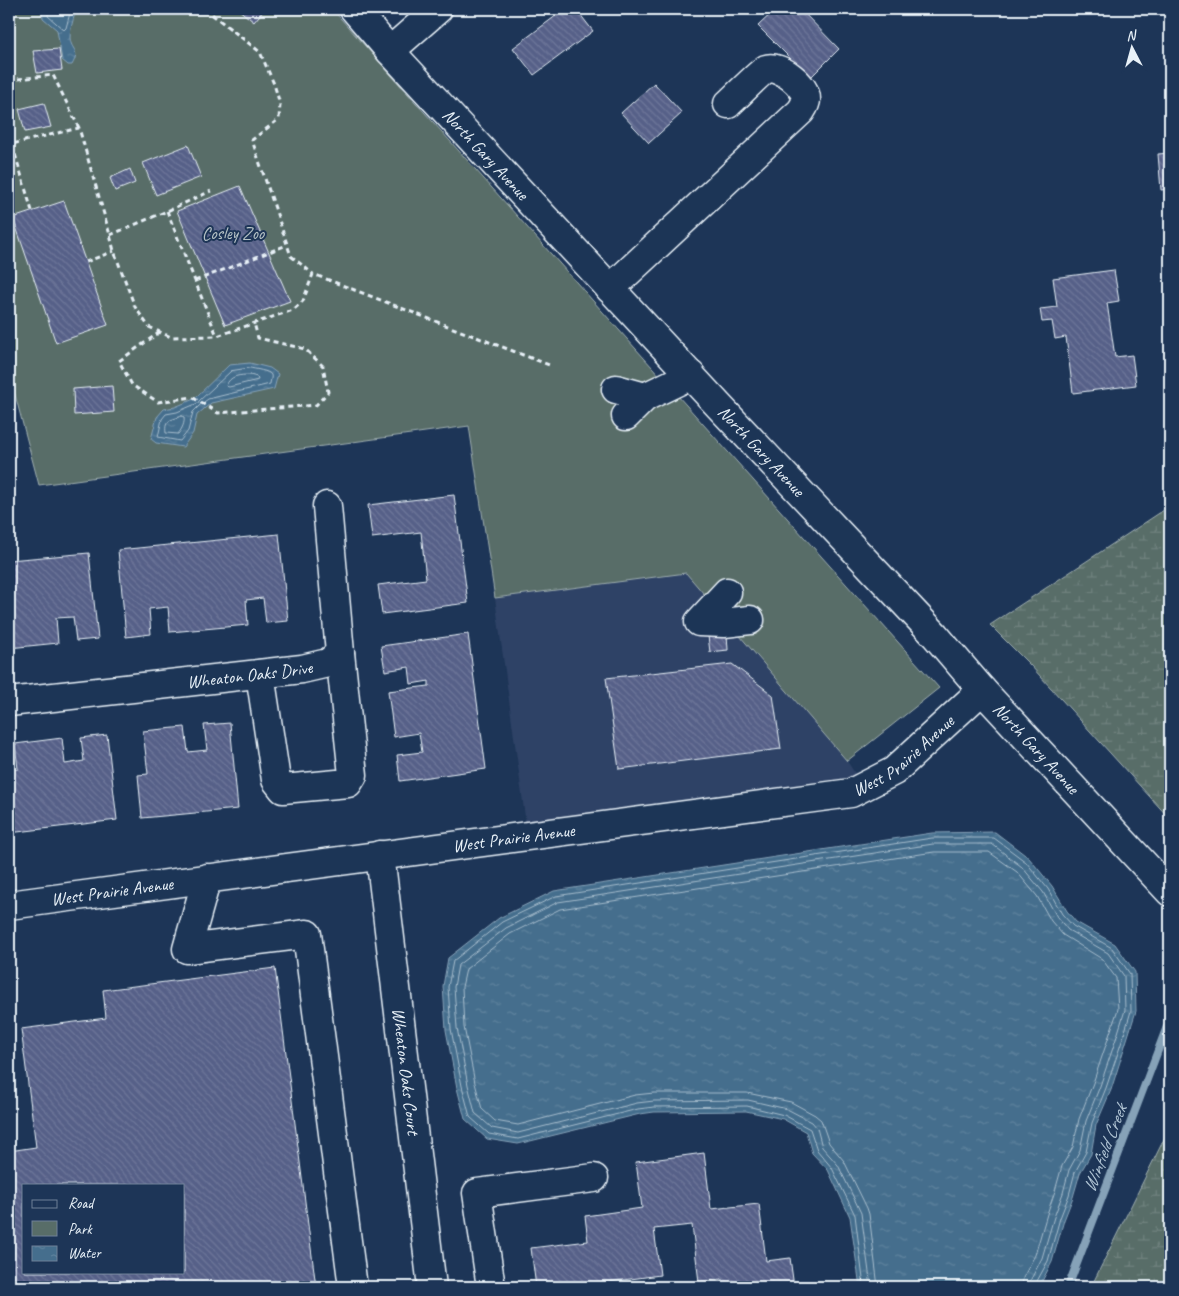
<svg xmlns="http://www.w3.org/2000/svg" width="1179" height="1296" viewBox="0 0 1179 1296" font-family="Caveat,sans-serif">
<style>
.built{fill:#2e4266}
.green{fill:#586d68;stroke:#a0afb0}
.wetland{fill:url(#wetland-marsh);stroke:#a0afb0}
.water{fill:url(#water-ripples);stroke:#86a2b8}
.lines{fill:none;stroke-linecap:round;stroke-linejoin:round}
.shore{stroke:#a7bdcd;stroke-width:1}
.stream{stroke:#86a2b8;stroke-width:8}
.building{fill:url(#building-back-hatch);stroke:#e8f1f8;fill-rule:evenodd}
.minor-casing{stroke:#e8f1f8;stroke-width:31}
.path{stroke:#e8f1f8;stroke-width:3;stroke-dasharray:5 4;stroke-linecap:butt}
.minor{stroke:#1d3557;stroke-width:28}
.labels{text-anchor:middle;stroke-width:4;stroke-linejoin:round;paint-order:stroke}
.street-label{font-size:18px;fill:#e8f1f8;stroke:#1d3557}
.park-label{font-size:18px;fill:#b6c3c6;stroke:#1d3557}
.water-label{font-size:19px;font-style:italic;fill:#afc3d3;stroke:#1d3557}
</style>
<defs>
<pattern id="wetland-marsh" width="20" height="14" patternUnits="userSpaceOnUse" patternTransform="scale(1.25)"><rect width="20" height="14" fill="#586d68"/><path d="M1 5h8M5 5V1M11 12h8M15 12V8" fill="none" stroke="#70827e"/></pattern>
<pattern id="water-ripples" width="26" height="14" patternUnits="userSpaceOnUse" patternTransform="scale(1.25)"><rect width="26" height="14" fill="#456e8d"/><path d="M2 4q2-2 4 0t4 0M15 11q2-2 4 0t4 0" fill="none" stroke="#60839e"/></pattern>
<pattern id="building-back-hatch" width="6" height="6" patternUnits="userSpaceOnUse" patternTransform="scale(1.25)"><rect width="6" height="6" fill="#566088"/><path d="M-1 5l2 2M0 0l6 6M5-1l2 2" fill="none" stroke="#6e779a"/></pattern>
</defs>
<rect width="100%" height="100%" fill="#1d3557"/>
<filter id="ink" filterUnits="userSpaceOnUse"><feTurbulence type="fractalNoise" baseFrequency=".02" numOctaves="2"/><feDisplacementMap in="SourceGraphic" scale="10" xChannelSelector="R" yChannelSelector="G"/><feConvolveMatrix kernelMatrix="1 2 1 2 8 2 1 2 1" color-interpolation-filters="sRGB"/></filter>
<g filter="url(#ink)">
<path class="built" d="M686,573L847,761L858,778L526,824L495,598Z"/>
<path class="green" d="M9,9H332L939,688L847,761L686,573L495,598L469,426L39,485L9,372Z"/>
<path class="wetland" d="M1170,506V819L1031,666L990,625Z
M1170,1127V1287H1091Z"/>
<path class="water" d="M44,9H76C74,18 70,28 70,38C71,51 81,49 72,65H68L62,60L57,30L43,18L42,12Z
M250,363L270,368L278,374L274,389L211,403L197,415L193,433L183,447L156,443L151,439L157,417L164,409L175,407L194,399L229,365Z
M995,832L1029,858L1052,886L1067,911L1076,922L1115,944L1135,972L1136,1011L1111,1090L1096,1125L1091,1154L1080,1173L1073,1197L1064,1220L1052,1262L1039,1287H860L850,1217L828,1170L812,1153L806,1132L783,1119L746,1111L654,1112L640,1114L518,1144L487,1139L465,1119L457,1088L446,1030L443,986L448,958L499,918L554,891L932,833Z"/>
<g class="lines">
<path class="shore" d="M48,9V16L64,30L66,28L71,9
M250,368C254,369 270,371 271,375C272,377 270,382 270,384L208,399L200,405L193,412L188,431L180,441L158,437L162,419L166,414L177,412L198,403L199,401L231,371Z
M250,375L257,377L258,380L229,387L226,386C230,375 240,375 250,375Z
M182,416L184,417C185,423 182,429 178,434L166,433C164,419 172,420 182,416Z
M864,1287L855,1215L832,1168L817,1150L810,1129L784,1115L747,1106L654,1107L638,1109L518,1139L489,1134L470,1117L462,1086L451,1029L448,987L453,961L502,922L556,896L932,838H994L1026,862L1048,889L1062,914L1073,926L1112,948L1130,974L1131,1011L1123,1038L1106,1088L1092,1123L1086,1152L1075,1172L1069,1195L1060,1218L1048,1261L1036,1283L1035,1287
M871,1287L861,1213L838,1165L822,1147L817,1128L812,1122L787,1109L748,1100L654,1101L637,1103L518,1133L492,1128L475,1113L468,1085L457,1028L454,987L458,965L506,928L558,902L933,844H992L1022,867L1043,892L1057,917L1068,930L1108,953L1124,976L1125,1010L1117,1036L1100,1086L1086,1121L1080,1150L1069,1170L1063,1193L1054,1217L1042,1258L1030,1281L1029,1287
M878,1287L869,1214L867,1208L844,1161L829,1143L821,1120L815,1115L791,1102L747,1093H654L635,1095L518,1125L495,1121L482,1109L475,1083L464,1027L462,987L466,969L510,934L560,909L934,852H989L1017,872L1037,896L1051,921L1063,935L1102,959L1116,978L1118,1009L1110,1033L1093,1083L1079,1119L1073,1147L1062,1166L1055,1191L1047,1214L1035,1255L1023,1278L1022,1287"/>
<path class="stream" d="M1068,1287L1168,1024L1170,1021"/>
</g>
<path class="building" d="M238,9H262L264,10L254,22Z
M565,9H576L593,31L534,75L513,48Z
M776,9H800L839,49L810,78L758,26Z
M59,49L62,70L37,73L33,51Z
M654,83L682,113L649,143L621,113Z
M44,103L51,127L25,132L19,109Z
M188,145L201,177L156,195L143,163Z
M1170,153V189L1161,190L1158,154Z
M130,169L135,183L115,191L110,178Z
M240,186L290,301L225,325L177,211Z
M64,201L108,325L56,343L13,218Z
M1114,270L1119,301L1107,303L1115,357L1132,355L1136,385L1073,393L1066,337L1055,339L1052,321L1042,322L1040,309L1057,307L1053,278Z
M112,386L114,412L74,415L73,389Z
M454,495L468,603L382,614L378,585L426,579L421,532L372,538L368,505Z
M279,534L288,621L266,623L263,598L246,600L248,625L170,632L168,607L149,609L151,634L126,637L118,550Z
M89,553L98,639L76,641L73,617L56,618L58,643L9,648V560Z
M468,634L486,769L400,781L397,755L422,752L419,733L394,737L388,691L429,686V681L411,684L409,667L385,671L381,646Z
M727,634L728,650L710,652L708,636Z
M732,664L773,695L781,749L619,769L606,678Z
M230,723L238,809L142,818L138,775L148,774L143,731L185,727L188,752L207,750L204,725Z
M107,735L117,820L9,833V770L18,769L15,744L62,738L65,764L84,761L81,738Z
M275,968L316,1287H9V1151L36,1147L21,1029L106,1018L103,990ZM24,1185H184V1272H24Z
M704,1153L711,1209L759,1204L766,1261L790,1258L794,1287H723L722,1279L699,1282L692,1225L654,1229L660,1275L601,1283L602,1287H536L531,1248L588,1241L585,1216L642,1208L636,1162Z"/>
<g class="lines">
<g class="minor-casing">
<g id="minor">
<path id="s1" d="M354,9L390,51L719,406L935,635L982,690L1170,892"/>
<path d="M390,51L438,9"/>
<path d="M610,289L801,111C803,108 806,103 806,100C807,86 780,64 766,69C760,72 735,98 728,104"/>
<path d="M616,389L645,397"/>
<path d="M626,416L645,397L691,375"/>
<path d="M727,592L699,622L724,623L750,620"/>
<path d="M260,674L276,780L283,789L348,783L353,775L340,653"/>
<path id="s2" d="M9,702L302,669L328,663L340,653L327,506"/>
<path id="s3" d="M380,855L432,1287"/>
<path d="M207,878L187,949L307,934L353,1287"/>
<path id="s4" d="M9,905L851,793L894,771L982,690"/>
<path d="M491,1287L477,1193L594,1178"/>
</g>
</g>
<path class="path" d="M205,9L260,52L274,84L280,104L279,119L252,140L291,256L313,274
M9,80L53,75L79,128L110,235L114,251L135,307L149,327L171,337L217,336L293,310L303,301L313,274L549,365
M32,211L12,144L79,128
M167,211L217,336
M110,235L167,211L211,191
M86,262L114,251
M195,281L287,245
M160,332L119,361L132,385L158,402L192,397L218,413L316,405L328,392L323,366L305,349L258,338L254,323"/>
<use href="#minor" class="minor"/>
</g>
</g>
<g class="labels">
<g class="street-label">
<text dy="6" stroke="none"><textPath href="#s1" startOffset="196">North Gary Avenue</textPath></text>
<text dy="6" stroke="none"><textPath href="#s1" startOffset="601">North Gary Avenue</textPath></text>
<text dy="6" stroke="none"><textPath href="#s2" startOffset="242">Wheaton Oaks Drive</textPath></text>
<text dy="6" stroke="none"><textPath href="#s1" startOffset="1006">North Gary Avenue</textPath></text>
<text dy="6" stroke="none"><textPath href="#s4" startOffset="914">West Prairie Avenue</textPath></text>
<text dy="6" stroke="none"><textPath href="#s4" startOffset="509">West Prairie Avenue</textPath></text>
<text dy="6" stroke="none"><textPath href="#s4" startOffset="104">West Prairie Avenue</textPath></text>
<text dy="6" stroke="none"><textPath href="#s3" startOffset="218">Wheaton Oaks Court</textPath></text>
</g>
<g class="park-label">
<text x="233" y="239">Cosley Zoo</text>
</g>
<g class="water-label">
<text transform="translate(1104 1148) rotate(-69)" y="7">Winfield Creek</text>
</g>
</g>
<rect width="1179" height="1296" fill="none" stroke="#1d3557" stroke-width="30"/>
<rect x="15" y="15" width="1149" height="1266" fill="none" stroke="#e8f1f8" stroke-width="2" filter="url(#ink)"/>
<rect x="22" y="1184" width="162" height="90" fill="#1d3557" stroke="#6e8097"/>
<rect x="32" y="1200" width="25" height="8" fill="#1d3557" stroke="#6e8097"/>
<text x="68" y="1208" font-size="15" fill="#e8f1f8">Road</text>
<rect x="32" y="1221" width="25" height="15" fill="#586d68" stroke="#6e8097"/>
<text x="68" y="1234" font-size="15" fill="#e8f1f8">Park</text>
<rect x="32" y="1246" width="25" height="15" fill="url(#water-ripples)" stroke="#6e8097"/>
<text x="68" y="1258" font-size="15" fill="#e8f1f8">Water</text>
<g transform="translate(1132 48) rotate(354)" stroke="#1d3557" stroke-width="4" paint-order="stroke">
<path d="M0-4L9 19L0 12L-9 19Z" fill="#e8f1f8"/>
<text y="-8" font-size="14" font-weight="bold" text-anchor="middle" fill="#e8f1f8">N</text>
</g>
</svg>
